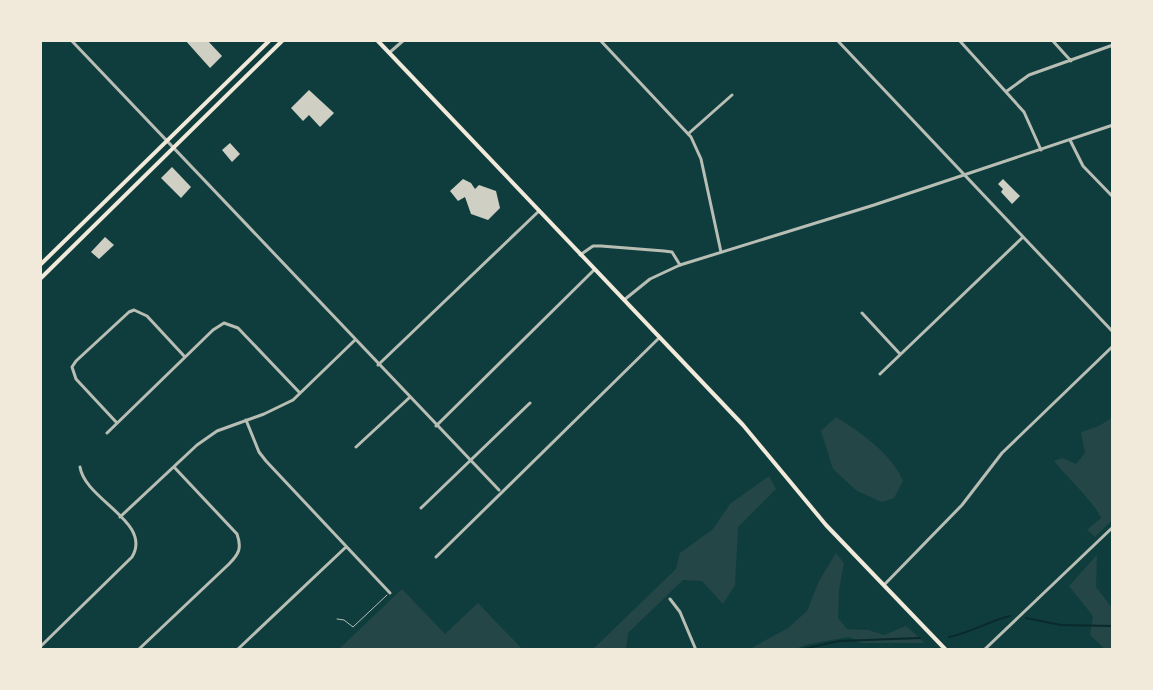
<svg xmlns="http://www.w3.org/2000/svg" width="1153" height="690" viewBox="0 0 1153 690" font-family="'Golos Text',sans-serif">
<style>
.green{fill:#244646}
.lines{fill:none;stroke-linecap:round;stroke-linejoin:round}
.stream{stroke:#0a2a2b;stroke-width:2}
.building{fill:#cfcfc3}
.service{stroke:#b8beb3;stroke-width:1}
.minor{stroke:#b8beb3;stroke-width:3}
.tertiary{stroke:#b8beb3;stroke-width:3}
.secondary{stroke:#f1e9da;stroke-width:4}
.primary{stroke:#f1e9da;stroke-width:4}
</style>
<rect width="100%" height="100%" fill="#0f3d3e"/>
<path class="green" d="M836,417C860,432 892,454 903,481L894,498L882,502L857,491L833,469L821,431Z
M1113,417V519L1095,537L1087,530L1101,518C1095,503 1066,476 1054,461L1062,458L1076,464L1085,453L1081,432L1099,426Z
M769,476L776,489L738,527L735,585L723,604L702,581L683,580L628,633L626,650H592L676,569L680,553L713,529L730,504Z
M836,553L844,563L839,590L838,618L847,629L868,630L884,635L906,626L925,643H862L849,637L809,644L792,650H748L788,628L807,611L819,581Z
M1097,555L1096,587L1113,609V650H1106L1090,635L1093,616L1069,586Z
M402,589L445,634L478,603L523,650H338Z"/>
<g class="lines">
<path class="stream" d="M1026,618L1061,625L1113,626
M949,637C970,633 989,621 1010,616
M798,650L839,641L920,638"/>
</g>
<path class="building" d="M185,40H207L222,56L210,68Z
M309,90L334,113L320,127L309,115L303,121L291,108Z
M230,143L240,154L232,162L222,150Z
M172,167L191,187L181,198L161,178Z
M463,179L471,183L475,189L479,185L496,191L500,208L488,220L471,214L465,197L458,201L450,191Z
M1003,179L1020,196L1012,204L1001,192L1003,189L998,184Z
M105,237L114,245L99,259L91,252Z"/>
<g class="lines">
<path class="service" d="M337,619L344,620L353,627L387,595"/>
<path class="minor" d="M71,40L499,490
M600,40L691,137L701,159L721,252
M837,40L1113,332
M959,40L1024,112L1041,150
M1052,40L1071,61
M389,53L404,40
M1007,91L1029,75L1113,45
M688,134L732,95
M1070,140L1083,166L1113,197
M580,255L593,246H601L664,251L672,252L680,265
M862,313L900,354
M378,365L539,211
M880,374L1022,238
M246,420L259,452L266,461L390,593
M117,423L76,379L72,367L76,361L129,312L134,310L147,316L185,357
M436,426L594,270
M107,433L213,330L224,323L238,328L299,392
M356,447L409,398
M421,508L530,403
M120,517L197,445L217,431L264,414L293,400L355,340
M436,557L659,338
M884,585L962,505L1002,453L1113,346
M670,599L680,612L696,650
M40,647L132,557C153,522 85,500 80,467
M138,650L229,564C239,554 242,548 237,534L174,467
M237,650L346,547
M984,650L1113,527"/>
<path class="tertiary" d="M624,300L650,279L680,265L874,205L1113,125"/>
<path class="secondary" d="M377,40L743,425L826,525L946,650"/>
<path class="primary" d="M40,265L270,40
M40,279L283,40"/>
</g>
<rect width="1153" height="690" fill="none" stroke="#f1e9da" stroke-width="84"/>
</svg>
